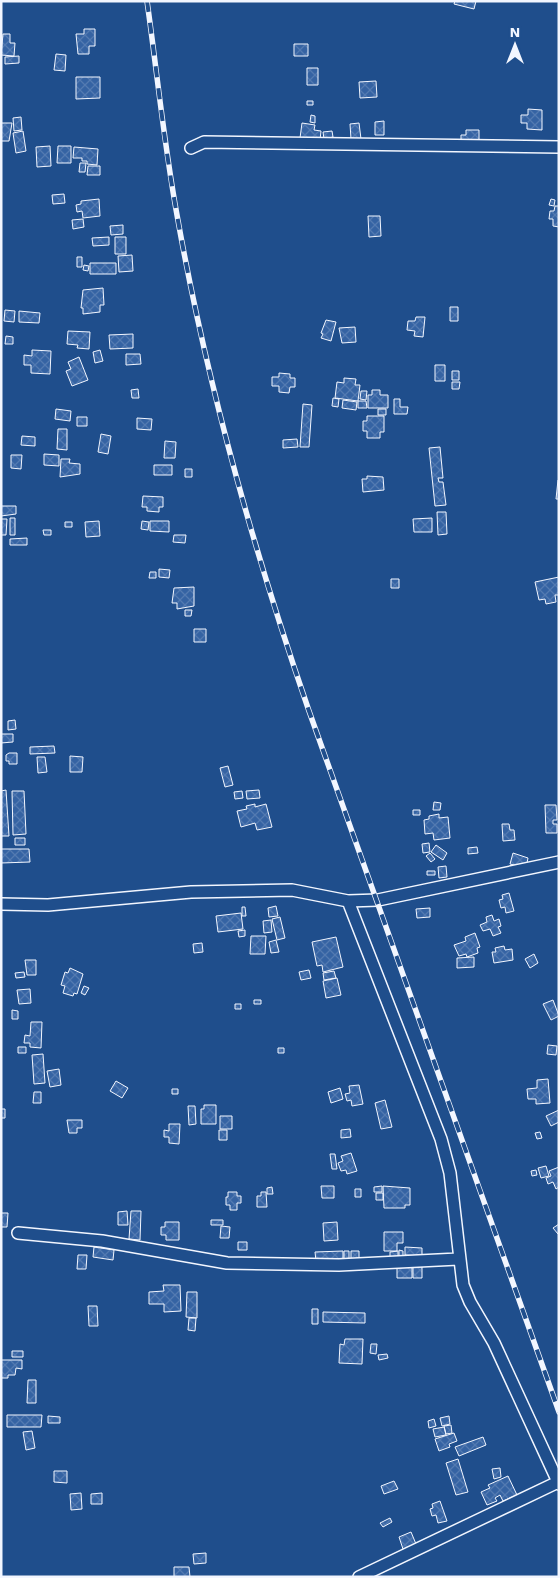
<svg xmlns="http://www.w3.org/2000/svg" width="560" height="1578" viewBox="0 0 560 1578" font-family="'Work Sans',sans-serif">
<style>
.building{fill:url(#building-cross-hatch);stroke:#f2f6ff}
.lines{fill:none;stroke-linecap:round;stroke-linejoin:round}
.minor-casing{stroke:#f2f6ff;stroke-width:14}
.minor{stroke:#1f4e8c;stroke-width:11}
.rail-casing{stroke:#f2f6ff;stroke-width:5.5}
.rail{stroke:#1f4e8c;stroke-width:4;stroke-dasharray:11;stroke-linecap:butt}
</style>
<defs>
<pattern id="building-cross-hatch" width="8" height="8" patternUnits="userSpaceOnUse" patternTransform="scale(1.25)"><rect width="8" height="8" fill="#3563a3"/><path d="M0 0l8 8M0 8l8-8" fill="none" stroke="#537ab1"/></pattern>
</defs>
<rect width="100%" height="100%" fill="#1f4e8c"/>
<path class="building" d="M455,1H476L474,9L454,4Z
M84,29H95V46H89V54H78L76,34H84Z
M3,34H10V43H15L14,56L1,55Z
M294,44H308V56H294Z
M56,54L66,55L65,71L54,70Z
M19,56V63L5,64V57Z
M307,68H318V85H307Z
M76,77H100V98L76,99Z
M376,81L377,97L360,98L359,82Z
M307,101H313V105H307Z
M528,109L542,110V130L527,129V123H521V115H528Z
M311,115L315,116V123L310,122Z
M21,117L22,130L14,131L13,118Z
M384,121V135H375V122Z
M1,123H12L9,141H1Z
M302,123L315,125L314,130L321,131L320,140L300,138Z
M359,123L361,139H351L350,124Z
M466,130H479V143L461,141V135H466Z
M23,131L26,151L16,153L13,133Z
M332,131L333,137L324,139L323,132Z
M50,146L51,166L37,167L36,147Z
M58,146H71V163H57Z
M74,147L98,149L97,165L87,164V161H82V158H73Z
M80,163H86L85,172H79Z
M88,166H100V175H87Z
M64,194L65,203L53,204L52,195Z
M99,199L100,216L83,218L82,211L77,212L76,205L81,204V201Z
M551,199L555,200L554,206L549,205Z
M555,206H559V227L553,226V219H549L550,211H554Z
M368,216H380L381,236L369,237Z
M83,219L84,227L73,229L72,220Z
M123,225V234L111,235L110,226Z
M109,237V245L93,246L92,238Z
M115,237H126V254H115Z
M132,255L133,271L119,272L118,256Z
M77,257H82V267H77Z
M90,263H116V274H90Z
M84,265L89,266L88,271L83,270Z
M103,288L104,305H100V312L83,314V308H81L83,290Z
M450,307H458V321H450Z
M5,310L15,311L14,322L4,321Z
M19,311L40,313L39,323L19,322Z
M416,317H425L423,337L414,336L415,331L407,330L408,321H415Z
M326,320L336,322L331,341L321,338L323,334L321,333Z
M355,327L356,342L342,343L339,328Z
M68,331L90,332L89,349L77,348L78,345L67,344Z
M133,334V348L110,349L109,335Z
M6,336L13,337V344H5Z
M32,350L51,351L50,374L31,373V365H24V355L32,356Z
M100,350L103,361L95,363L93,352Z
M126,354H140L141,364L126,365Z
M79,357L88,380L72,386L66,371L71,369L68,362Z
M435,365H445V381H435Z
M452,371H459V380H452Z
M279,373L290,374V378H295V387H290L289,393L279,392V386H272V377H279Z
M344,378L356,379L355,385H360L358,401L335,398L337,382L344,383Z
M452,382H460L459,389H452Z
M138,389L139,398H132L131,390Z
M372,390H380V395H388V408H368V395H372Z
M361,391H367L366,400L360,399Z
M333,398L339,399L338,407L332,406Z
M394,399H400V407H408L407,414H394Z
M343,400L357,402L356,410L342,408Z
M358,401H366L367,408H358Z
M303,404L312,405L309,447H300Z
M56,409L71,411L70,421L55,419Z
M378,409H386V415H378Z
M367,416H384V432H380V438H367V431H363V421H367Z
M77,417H87V426H77Z
M137,418L152,419L151,430L137,429Z
M58,429H67V450L57,449Z
M101,434L111,436L108,454L98,452Z
M22,436L35,437V446L21,445Z
M297,439L298,447L283,448V440Z
M165,441L176,442L175,458H164Z
M440,447L443,478H438L439,482H443L446,505L435,506L429,448Z
M44,454L59,455V466L44,465Z
M11,455H22L21,469L11,468Z
M61,459H70L69,463L80,464V474L60,477Z
M154,465H172V475H154Z
M185,469H192V477H185Z
M367,476L383,477L384,490L363,492L362,479H367Z
M558,480H559V499H556Z
M143,496L163,497V507H159V512L147,511V507H142Z
M1,506H16V514L1,516Z
M437,512H446L447,534L438,535Z
M10,518H15V535H10Z
M432,518V532H414L413,519Z
M1,519H7L6,535H1Z
M99,521L100,536L86,537L85,522Z
M142,521L149,522L148,530L141,529Z
M150,521H169V532L150,531Z
M65,522H72V527H65Z
M43,530H51V535H44Z
M174,535H186L185,543L173,542Z
M27,538V545H10V539Z
M159,569L170,570L169,578L159,577Z
M150,572H156V578H149Z
M559,577V595H555L556,602L546,604L545,599L539,600L535,582Z
M391,579H399V588H391Z
M194,587V606L177,609V603H172L174,588Z
M185,610H192L191,616H185Z
M194,629H206V642H194Z
M15,720L16,729L8,730V721Z
M1,734H13V742L1,743Z
M54,746L55,753L30,754V747Z
M9,753H17V764H9V761H6V755Z
M70,756L83,757L82,772H70Z
M37,757H45L47,772L38,773Z
M228,766L233,785L225,787L220,768Z
M6,790L9,836H1V791Z
M259,790L260,798L247,799L246,791Z
M12,791H24L26,834L13,835Z
M242,791L243,798L235,799L234,792Z
M434,802L441,803L440,810H433Z
M255,804V807L266,804L272,827L257,830L255,823L241,827L237,811L247,809L246,806Z
M545,805H556L557,820H553V824H557V833H546Z
M413,810H420V815H413Z
M439,814V818L448,817L450,838L434,840L433,833L425,834L424,820L429,819V816Z
M502,824H509L510,830H514L515,840L503,841Z
M15,838H25V845H15Z
M429,843L430,852L423,853L422,844Z
M436,845L447,853L443,860L431,852Z
M477,847L478,853L468,854V848Z
M1,849H29L30,862L1,863Z
M430,853L435,859L431,862L426,856Z
M513,853L528,858L526,868L510,864Z
M446,866L447,877L439,878L438,867Z
M427,871H435V875H427Z
M509,893L514,911L506,913L505,907L501,908L499,900L503,899L502,895Z
M276,906L278,916L269,917L268,908Z
M242,907H245L246,916H242Z
M430,908V917L417,918L416,909Z
M241,913L243,929L218,932L216,916Z
M492,915L494,921L499,919L501,926L498,927L501,933L493,936L490,929L483,931L480,925L487,922L486,917Z
M280,917L285,938L277,940L272,919Z
M271,920L272,932L264,933L263,921Z
M245,930V936L239,937L238,931Z
M475,933L480,947L477,948L478,953L467,957L466,954L459,956L454,945L466,941L465,937Z
M251,936H266L265,954H250Z
M336,937L343,967L323,972L322,965L317,966L312,942Z
M276,940L279,952L271,953L269,942Z
M202,943L203,952L194,953L193,944Z
M504,946L505,950L512,949L513,960L494,963L492,952H496L495,948Z
M534,954L538,963L530,968L525,959Z
M474,957V967L457,968V958Z
M25,960H36V975H27Z
M70,968L83,974L77,994L74,993L73,996L63,993L65,986L61,985L65,972L68,973Z
M309,970L311,978L301,980L299,972Z
M334,971L336,978L324,980L323,973Z
M24,972L25,977L16,978L15,973Z
M337,978L341,995L326,998L323,981Z
M84,986L89,988L85,995L81,993Z
M30,989L31,1003L19,1004L17,990Z
M254,1000H261V1004H254Z
M553,1000L559,1016L551,1020L543,1004Z
M235,1004H241V1009H235Z
M12,1010L18,1011V1019H12Z
M31,1022H42L41,1048L30,1047V1043H24L25,1035L30,1036Z
M548,1045L557,1046L556,1055L547,1054Z
M18,1047H26V1053H18Z
M278,1048H284V1053H278Z
M43,1054L45,1083L34,1084L32,1055Z
M59,1069L61,1085L50,1087L47,1071Z
M548,1079L550,1103L536,1104V1099H528L527,1089L537,1088V1080Z
M116,1081L128,1088L122,1098L110,1091Z
M359,1085L363,1104L352,1106L351,1100L347,1101L345,1094L350,1093L349,1086Z
M340,1088L343,1099L331,1103L328,1092Z
M172,1089H178V1094H172Z
M34,1092H41V1103H33Z
M385,1100L392,1127L381,1129L375,1103Z
M204,1105H216V1124H201V1109H204Z
M188,1106H195L196,1124L189,1125Z
M1,1109H5V1118H1Z
M559,1110V1122L551,1126L546,1116Z
M220,1116H232V1129H220Z
M67,1120H82V1128H77V1133H69Z
M169,1124H180L179,1144L169,1143V1137H164V1130L169,1131Z
M350,1129L351,1137L341,1138V1130Z
M219,1130H227V1140H219Z
M540,1132L542,1138L537,1139L535,1133Z
M351,1153L357,1171L347,1174L346,1170L341,1171L338,1163L343,1161L341,1156Z
M330,1154H335L337,1169H332Z
M546,1166L549,1176L541,1178L538,1168Z
M559,1167V1187L556,1189L553,1182L548,1184L546,1178L551,1176L549,1171Z
M536,1170L537,1175L532,1176L531,1171Z
M321,1186H334V1198H322Z
M382,1186V1192H374V1187Z
M383,1186L410,1188V1205H405V1208H384Z
M272,1187L273,1194H267V1188Z
M355,1189H361V1197H355Z
M228,1192H237V1196H241V1203H237V1210H230V1205H226V1197H228Z
M261,1192H266L267,1207H257V1196H261Z
M376,1193H383V1200H376Z
M127,1211L128,1225H118V1212Z
M131,1211H141L140,1240L129,1239Z
M1,1213H8L7,1227H1Z
M211,1220H223V1225H211Z
M165,1222H179V1240H166V1235H161V1227H165Z
M337,1222L338,1240L324,1241L323,1223Z
M559,1224V1234H558L553,1228Z
M221,1226L230,1227L229,1238H220Z
M384,1232H403V1243H397V1251H384Z
M238,1242H247V1250H238Z
M94,1247L114,1250L113,1260L93,1257Z
M405,1247L422,1248V1256L405,1255Z
M399,1250L403,1251V1257H399Z
M343,1251V1260L316,1261L315,1252Z
M344,1251H349V1260H344Z
M351,1251H359V1261L351,1260Z
M398,1251V1257H390V1252Z
M78,1255H87L86,1269H77Z
M413,1266H422V1278H413Z
M397,1267H412V1278H397Z
M163,1285H180L181,1311L164,1312V1304H149V1292L164,1291Z
M187,1292H197V1318L186,1317Z
M88,1306H97L98,1326H89Z
M312,1309H318V1324H312Z
M323,1312L365,1313V1323L323,1322Z
M189,1318H196L195,1331L188,1330Z
M345,1339H363L362,1364L339,1363L340,1344L344,1345Z
M371,1344H377L376,1354L370,1353Z
M12,1351H23V1357H12Z
M387,1354L388,1358L379,1360L378,1355Z
M1,1360H22V1369L16,1368L15,1375H8V1378H1Z
M28,1380H36V1403H27Z
M7,1415H42L41,1427H7Z
M48,1416L60,1417V1423H48Z
M449,1416L450,1424L442,1426L440,1418Z
M434,1419L436,1426L429,1428L428,1421Z
M451,1425L452,1433L446,1434L444,1426Z
M444,1427L446,1435L435,1437L433,1429Z
M32,1431L35,1448L26,1450L23,1432Z
M454,1433L457,1441L449,1444L450,1447L439,1451L435,1439Z
M483,1437L486,1445L459,1456L455,1447Z
M458,1459L468,1492L456,1495L446,1463Z
M500,1468L501,1477L494,1479L492,1469Z
M54,1471H67V1483L54,1482Z
M508,1476L517,1495L503,1501L500,1495L495,1498L497,1501L487,1505L481,1492L490,1488L488,1485Z
M394,1481L398,1489L384,1494L381,1486Z
M81,1493L82,1509L71,1510L70,1494Z
M102,1493V1504H91V1494Z
M440,1501L447,1521L438,1523L436,1515L432,1516L430,1509L433,1508L432,1504Z
M390,1518L392,1522L383,1527L380,1523Z
M411,1532L416,1544L403,1549L399,1537Z
M206,1553V1563L194,1564L193,1554Z
M174,1567H189L190,1577H174Z"/>
<g class="lines">
<g class="minor-casing">
<path id="minor" d="M191,148L204,142L559,147
M348,901L441,1139L450,1173L463,1285L470,1302L494,1343L559,1484
M1,904L48,905L191,892L292,890L348,901L378,900L559,862
M18,1233L102,1241L227,1263L339,1265L458,1259
M359,1577L558,1482"/>
</g>
<use href="#minor" class="minor"/>
<g class="rail-casing">
<path id="rail" d="M147,1C157,72 164,144 177,215C207,384 253,549 309,711L559,1412"/>
</g>
<use href="#rail" class="rail"/>
</g>
<rect width="560" height="1578" fill="none" stroke="#f2f6ff" stroke-width="5"/>
<g transform="translate(515 45)" stroke="#1f4e8c" stroke-width="4" paint-order="stroke">
<path d="M0-4L9 19L0 12L-9 19Z" fill="#f2f6ff"/>
<text y="-8" font-size="14" font-weight="bold" text-anchor="middle" fill="#f2f6ff">N</text>
</g>
</svg>
